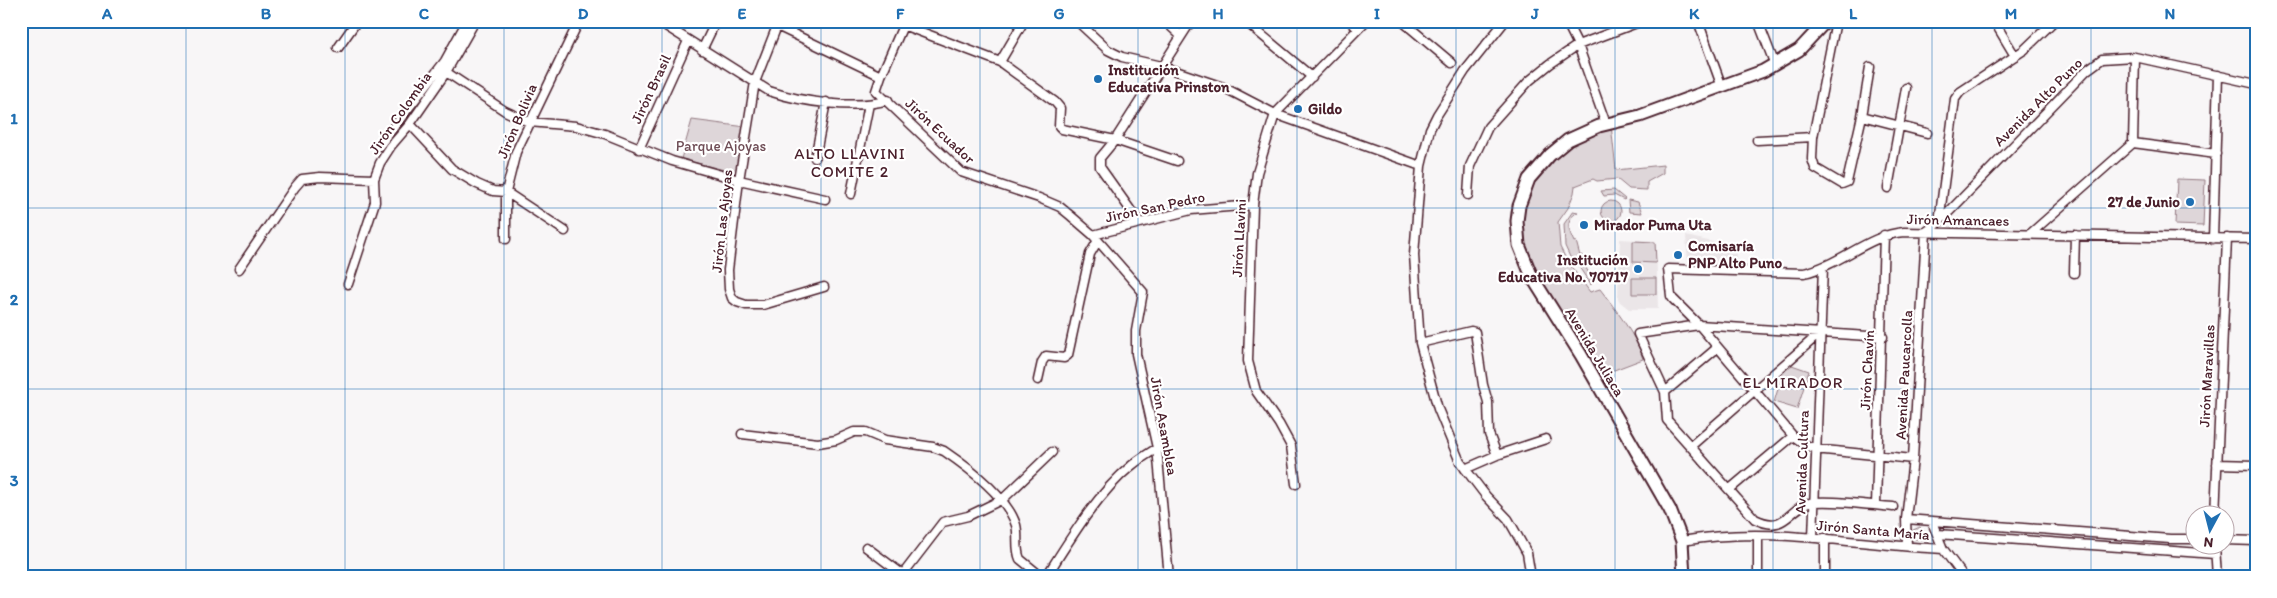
<svg xmlns="http://www.w3.org/2000/svg" width="2277" height="598" viewBox="0 0 2277 598" font-family="Itim,sans-serif">
<style>
.built{fill:#ebe6e8}
.green{fill:#ded6d9;stroke:#947a82}
.lines{fill:none;stroke-linecap:round;stroke-linejoin:round}
.minor-casing{stroke:#4a1f2b;stroke-width:11}
.highway-casing{stroke:#4a1f2b;stroke-width:15}
.minor{stroke:#fff;stroke-width:8}
.highway{stroke:#fff;stroke-width:11}
.grid{fill:none;stroke:#1f6fb2;stroke-width:1;stroke-opacity:0.55}
.poi-dot{fill:#1f6fb2;stroke:#fff;stroke-width:2}
.labels{text-anchor:middle;stroke-width:4.5;stroke-linejoin:round;paint-order:stroke}
.poi-label{font-size:15px;font-weight:bold;fill:#4a1f2b;stroke:#fff;text-anchor:start}
.street-label{font-size:15px;fill:#4a1f2b;stroke:#fff}
.park-label{font-size:15px;fill:#6f4d56;stroke:#fff}
.neighbourhood-label{font-size:16px;letter-spacing:1px;fill:#4a1f2b;stroke:#fff}
.neatline{fill:none;stroke:#1f6fb2;stroke-width:2}
.grid-label{font-size:16px;text-anchor:middle;font-weight:bold;fill:#1f6fb2}
</style>
<rect width="100%" height="100%" fill="#f8f6f7"/>
<filter id="ink" filterUnits="userSpaceOnUse"><feTurbulence type="fractalNoise" baseFrequency=".02" numOctaves="2"/><feDisplacementMap in="SourceGraphic" scale="10" xChannelSelector="R" yChannelSelector="G"/><feConvolveMatrix kernelMatrix="1 2 1 2 8 2 1 2 1" color-interpolation-filters="sRGB"/></filter>
<g filter="url(#ink)">
<path class="built" d="M1686,236L1735,247L1737,267L1688,266Z
M1620,239L1656,241L1658,309H1629L1620,302L1618,298Z"/>
<path class="green" d="M692,120L746,127L740,174L681,159Z
M1611,125L1616,170L1663,165V173L1647,182V190L1629,189L1617,179L1597,181L1593,179L1575,186L1574,193L1568,208L1558,222L1560,247L1567,261L1590,292L1600,289C1616,310 1636,335 1643,359L1593,378L1568,336L1524,250L1523,213L1528,193L1536,177L1567,144Z
M2177,179L2205,180L2203,226L2175,225Z
M1614,190L1625,199L1624,200L1614,195L1604,196L1601,191Z
M1628,200L1638,202L1642,213L1629,212Z
M1601 211a10 10 0 1 1 20 0a10 10 0 1 1-20 0Z
M1573,211L1578,212C1564,220 1569,231 1574,242L1576,241L1580,256L1582,255V261L1590,275L1591,285L1577,264L1570,257L1565,246L1564,224Z
M1633,241L1655,242L1656,263L1633,262Z
M1632,278H1656V294H1632Z
M1786,363L1809,371L1797,409L1774,402Z
M1920,527L1930,537L1929,540L1913,539V530Z"/>
<g class="lines">
<g class="minor-casing">
<path id="minor" d="M658,21L769,91C801,102 856,110 888,100
M905,21L881,76L876,91L961,172L1039,198L1060,207L1071,216L1093,235L1143,292L1136,331V354L1157,448L1169,577
M1077,21L1108,50L1122,57L1161,66L1223,87L1275,114L1421,166
M1165,21L1181,36
M1245,21L1312,77
M1350,21L1358,29
M1402,21L1452,63
M1505,21L1465,71L1437,115L1430,129L1421,166L1414,255L1420,343L1438,409L1460,462L1486,496L1508,519L1516,533L1527,553L1531,577
M1566,21L1578,45L1606,124
M1698,21L1722,87
M1758,21L1775,65
M1836,21L1813,137L1812,159L1815,168L1842,184L1847,182L1862,116L1870,67
M1994,21L2015,56
M776,23L777,26L881,76
M903,25L1000,62L1055,102L1060,108L1059,126L1062,129L1115,140L1177,161
M777,26L755,82L739,180L728,270L729,289L732,298L737,302L746,305H763L824,287
M338,48L357,21
M702,50L716,21
M1000,62L1024,21
M446,72L505,111L529,122L576,126L605,134L672,161L739,180L825,199
M1862,116L1927,133
M410,124L452,169L477,184L493,191L506,192L565,231
M1757,140L1813,137
M2133,143L2216,154
M379,146L445,61L467,21
M639,149L688,41
M815,158L826,102
M1888,188L1906,88
M851,194L869,104
M1468,195L1470,166L1488,127L1529,81L1550,64L1578,45L1642,21
M1139,222L1100,167V158L1115,140L1191,21
M1939,222L1955,99L1960,92L2024,50L2054,21
M2030,234L2133,143L2135,57
M1093,235L1191,210L1253,205
M506,239V192L516,152L579,21
M2213,239L2218,75
M239,269L295,187L302,179L320,177L374,179
M2074,273L2075,235
M348,284L375,202L374,179L380,163L391,146L410,124L446,72L475,21
M1883,337L1699,325L1638,334L1665,392L1667,420L1755,519C1788,535 1788,505 1814,502C1837,500 1870,505 1893,507
M1420,343L1471,331L1475,332L1483,385L1488,402L1489,434L1497,455
M1038,380L1042,362L1046,356L1064,358L1068,355L1090,254L1097,242
M1665,392L1717,348
M742,434L818,443L836,440L854,432H866L885,440L933,447L944,451C969,468 1007,496 1016,525C1019,536 1015,548 1020,559L1042,577
M1692,445L1819,334
M1913,459L1815,449L1806,445L1793,436L1699,325L1673,299L1671,296L1668,269L1804,273C1840,265 1868,235 1904,232L2256,239
M2217,464L2256,465
M1465,469L1497,455L1546,439
M1296,484L1291,446L1279,424L1256,391L1248,361L1253,205L1257,173L1275,114L1366,21
M1730,489L1793,436
M1876,505L1884,235
M2215,516L2227,238
M1906,519L2170,539H2194
M1932,522L1943,549L1964,577
M1938,534L2215,554
M1813,538L1823,267
M1825,538V577
M2224,540L2256,541
M1682,541C1768,525 1856,545 1943,549
M1907,546L1906,519L1913,459L1926,232L1939,222L2087,70L2102,59L2135,57L2256,84
M2215,546L2217,577
M866,547L906,577
M903,574L943,522L968,516L1003,499L1052,452
M1046,577C1070,539 1097,494 1131,466C1139,459 1148,454 1157,448
M1758,577V536"/>
</g>
<g class="highway-casing">
<path id="highway" d="M1684,577L1682,541L1670,510L1581,355L1532,277L1519,245L1517,221L1519,206L1529,179L1550,155L1568,140L1599,126L1640,116L1763,71L1799,50L1826,21"/>
</g>
<use href="#minor" class="minor"/>
<use href="#highway" class="highway"/>
</g>
</g>
<path class="grid" d="M186,21V577M345,21V577M504,21V577M662,21V577M821,21V577M980,21V577M1138,21V577M1297,21V577M1456,21V577M1615,21V577M1773,21V577M1932,21V577M2091,21V577M21,208H2256M21,389H2256"/>
<g class="poi-dot">
<circle cx="1098" cy="79" r="5"/>
<circle cx="1298" cy="109" r="5"/>
<circle cx="2190" cy="202" r="5"/>
<circle cx="1584" cy="225" r="5"/>
<circle cx="1678" cy="255" r="5"/>
<circle cx="1638" cy="269" r="5"/>
</g>
<g class="labels">
<g class="poi-label">
<text x="1108" y="75">Institución<tspan x="1108" dy="17">Educativa Prinston</tspan></text>
<text x="1308" y="114">Gildo</text>
<text x="2180" y="207" text-anchor="end">27 de Junio</text>
<text x="1594" y="230">Mirador Puma Uta</text>
<text x="1688" y="251">Comisaría<tspan x="1688" dy="17">PNP Alto Puno</tspan></text>
<text x="1628" y="265" text-anchor="end">Institución<tspan x="1628" dy="17">Educativa No. 70717</tspan></text>
</g>
<g class="street-label">
<text transform="translate(651 89) rotate(-65)" y="5">Jirón Brasil</text>
<text transform="translate(2038 102) rotate(-45)" y="5">Avenida Alto Puno</text>
<text transform="translate(400 113) rotate(-55)" y="5">Jirón Colombia</text>
<text transform="translate(517 121) rotate(-67)" y="5">Jirón Bolivia</text>
<text transform="translate(940 131) rotate(43)" y="5">Jirón Ecuador</text>
<text transform="translate(1155 207) rotate(-12)" y="5">Jirón San Pedro</text>
<text transform="translate(1958 220) rotate(1)" y="5">Jirón Amancaes</text>
<text transform="translate(722 221) rotate(-84)" y="5">Jirón Las Ajoyas</text>
<text transform="translate(1239 238) rotate(-87)" y="5">Jirón Llavini</text>
<text transform="translate(1595 352) rotate(59)" y="5">Avenida Juliaca</text>
<text transform="translate(1867 370) rotate(-87)" y="5">Jirón Chavín</text>
<text transform="translate(1904 375) rotate(-87)" y="5">Avenida Paucarcolla</text>
<text transform="translate(2207 376) rotate(-87)" y="5">Jirón Maravillas</text>
<text transform="translate(1164 426) rotate(80)" y="5">Jirón Asamblea</text>
<text transform="translate(1802 462) rotate(-88)" y="5">Avenida Cultura</text>
<text transform="translate(1873 530) rotate(5)" y="5">Jirón Santa María</text>
</g>
<g class="park-label">
<text x="721" y="151">Parque Ajoyas</text>
</g>
<g class="neighbourhood-label">
<text x="850" y="159">ALTO LLAVINI<tspan x="850" dy="18">COMITE 2</tspan></text>
<text x="1793" y="388">EL MIRADOR</text>
</g>
</g>
<rect width="2277" height="598" fill="none" stroke="#fff" stroke-width="55"/>
<g transform="translate(2210 530) rotate(187)"><circle r="24" fill="#ffffff" stroke="#b7a5aa"/>
<path d="M0-4L9 19L0 12L-9 19Z" fill="#1f6fb2"/>
<text y="-8" font-size="14" font-weight="bold" text-anchor="middle" fill="#4a1f2b">N</text>
</g>
<rect x="28" y="28" width="2222" height="542" class="neatline"/>
<g class="grid-label">
<text x="107" y="19">A</text>
<text x="266" y="19">B</text>
<text x="424" y="19">C</text>
<text x="583" y="19">D</text>
<text x="742" y="19">E</text>
<text x="900" y="19">F</text>
<text x="1059" y="19">G</text>
<text x="1218" y="19">H</text>
<text x="1377" y="19">I</text>
<text x="1535" y="19">J</text>
<text x="1694" y="19">K</text>
<text x="1853" y="19">L</text>
<text x="2011" y="19">M</text>
<text x="2170" y="19">N</text>
<text x="14" y="124">1</text>
<text x="14" y="305">2</text>
<text x="14" y="486">3</text>
</g>
</svg>
